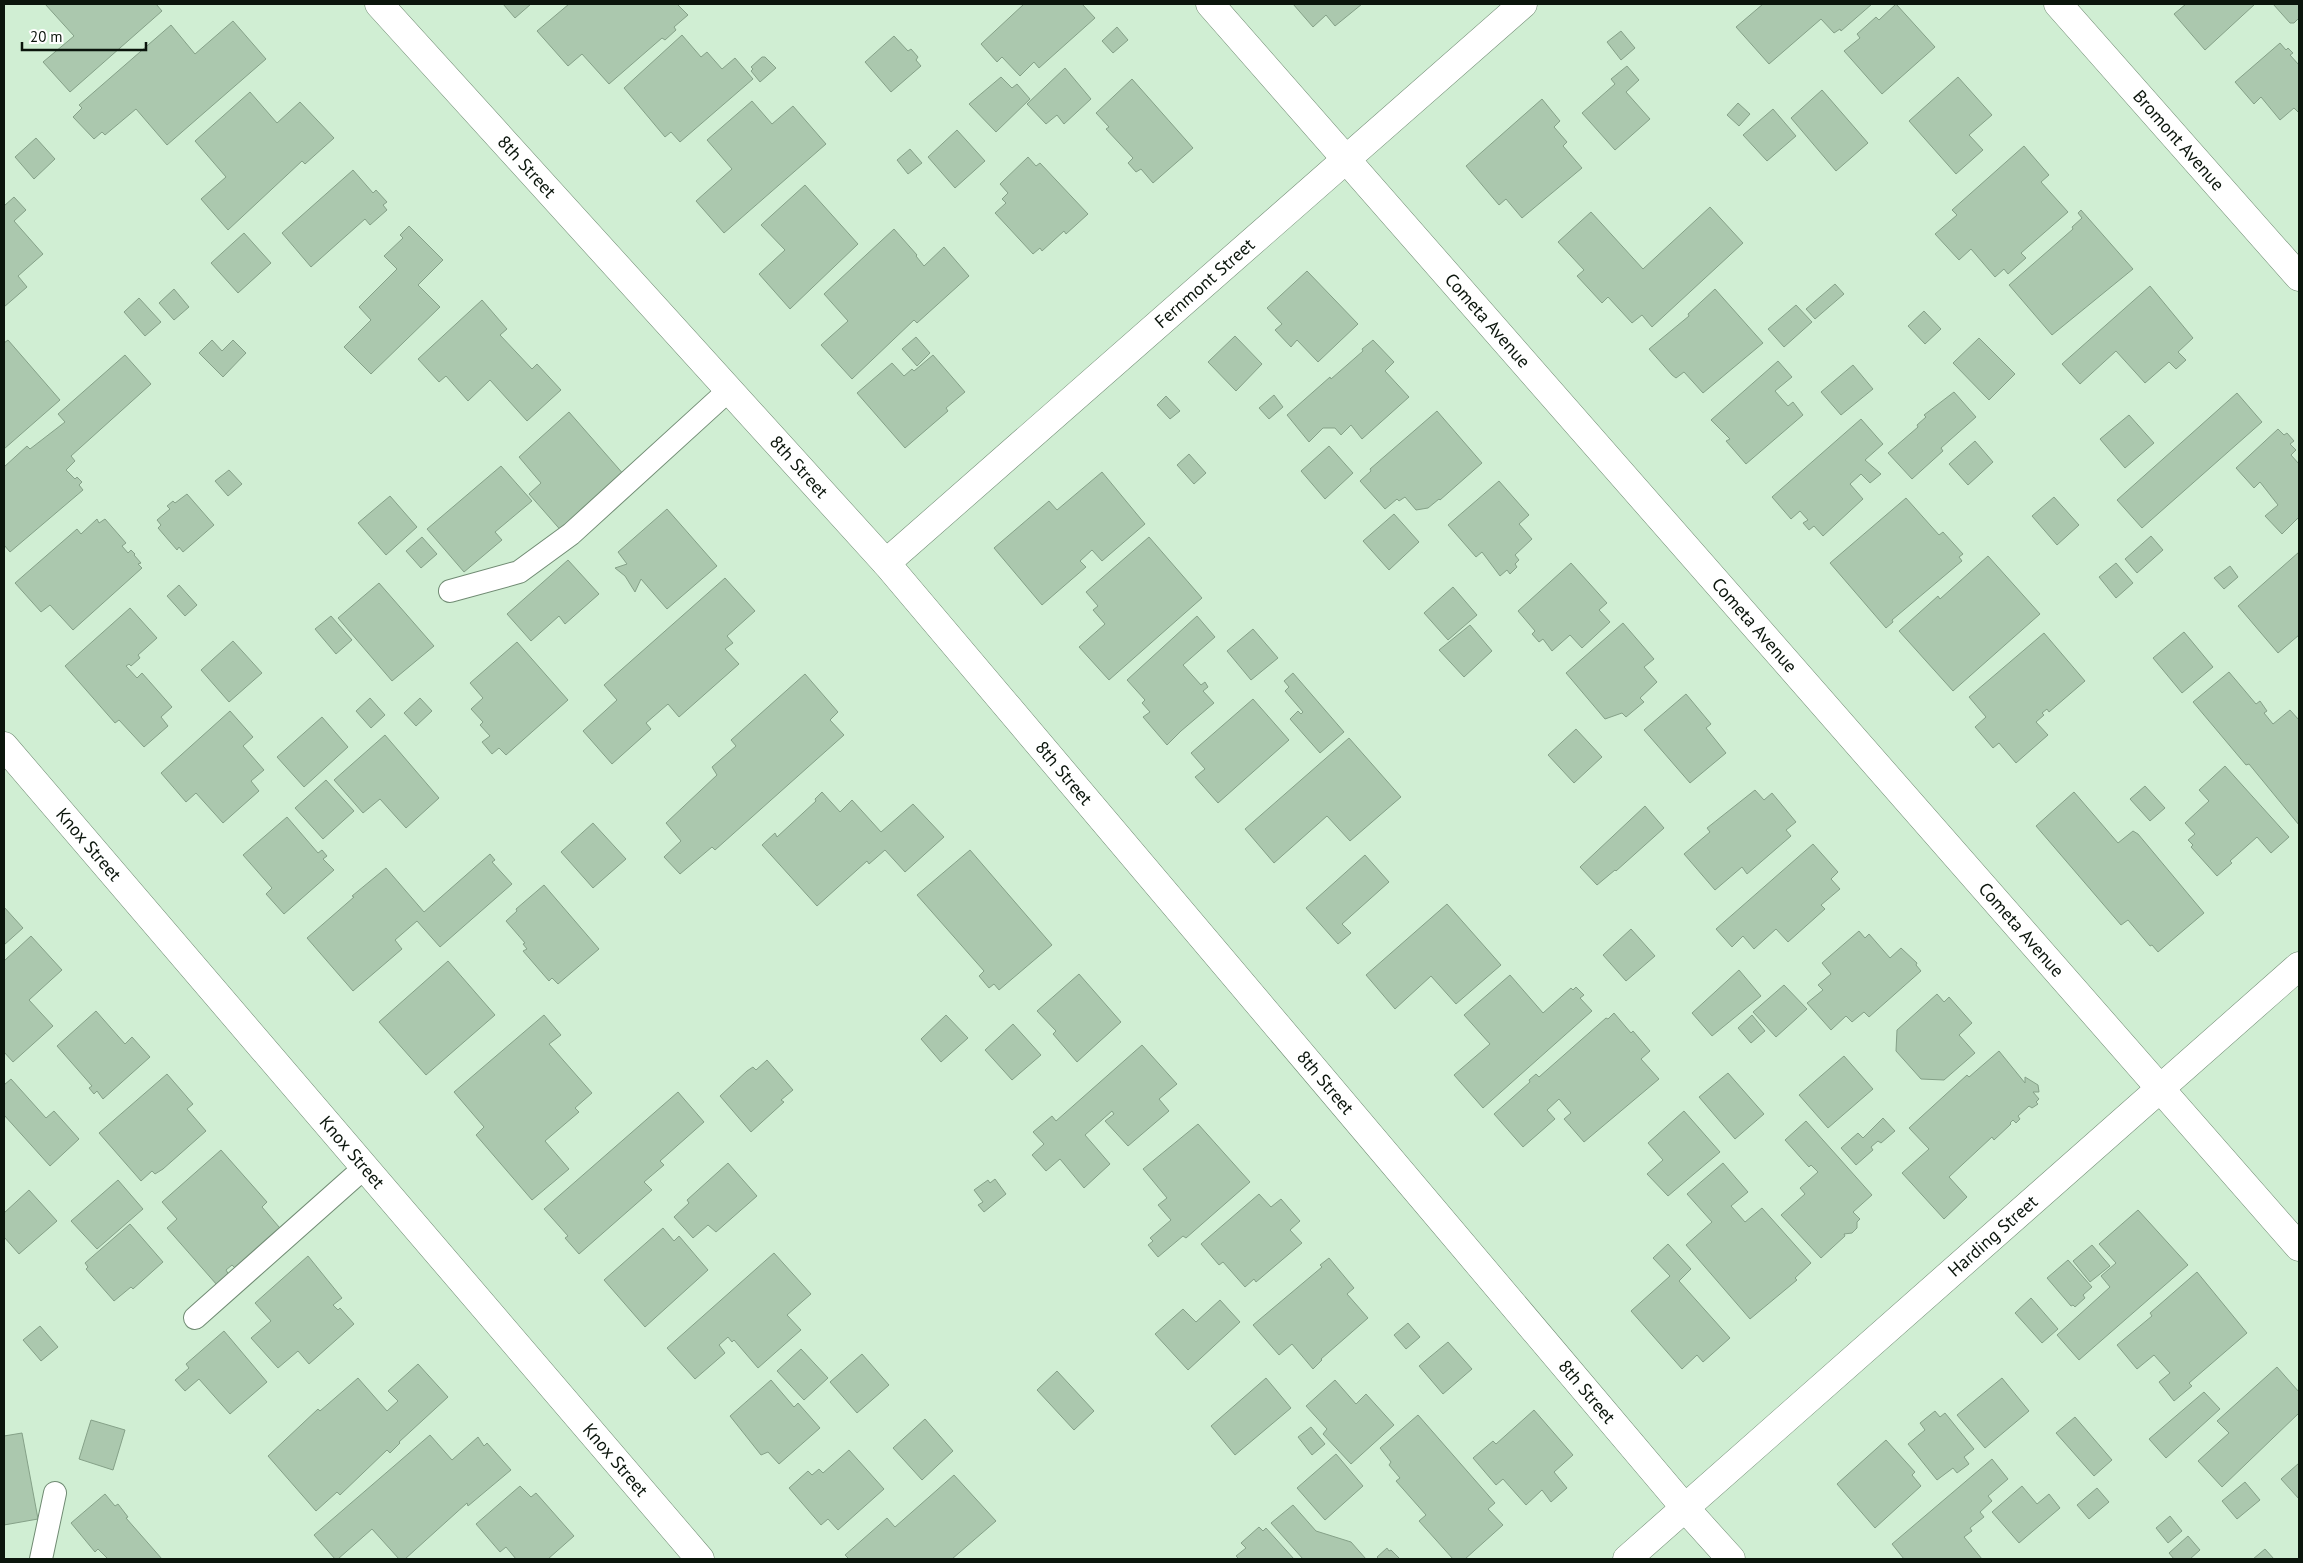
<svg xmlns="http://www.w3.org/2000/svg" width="2303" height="1563" viewBox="0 0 2303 1563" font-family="'PT Sans',sans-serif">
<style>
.building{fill:#abc8ae;stroke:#85a188}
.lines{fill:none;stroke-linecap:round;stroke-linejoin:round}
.service-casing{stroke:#708b73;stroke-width:24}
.minor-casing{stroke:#708b73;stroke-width:29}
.tertiary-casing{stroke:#708b73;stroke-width:29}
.service{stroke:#fff;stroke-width:22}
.minor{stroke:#fff;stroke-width:28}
.tertiary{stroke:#fff;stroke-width:28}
.labels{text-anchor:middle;stroke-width:4.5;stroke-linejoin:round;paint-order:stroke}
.street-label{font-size:18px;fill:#0b150c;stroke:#fff}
</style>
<rect width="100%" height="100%" fill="#d0eed3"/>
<path class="building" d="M45,4H156L162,11L70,92L43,62L74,36Z
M503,4H531L515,18Z
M569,4H677L688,15L674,27L676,30L665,40L662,38L609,84L582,54L568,66L537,31Z
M1024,4H1082L1095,18L1039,68L1034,62L1020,76L1002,57L997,62L981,44Z
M1293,4H1362L1335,26L1326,15L1313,27Z
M1763,4H1872L1841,31L1840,29L1834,33L1821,19L1769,64L1736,27Z
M1896,4L1935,47L1882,94L1844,51L1860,38L1857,34L1876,17L1879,20Z
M2186,4H2255L2205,50L2174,14Z
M2273,4H2299V18L2294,23H2290Z
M233,21L266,59L167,145L136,109L105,135L102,132L94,139L73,117L82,108L79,105L171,25L195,54Z
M1117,27L1128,40L1113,53L1102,41Z
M1621,31L1635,48L1621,60L1607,42Z
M682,35L701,57L707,52L722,69L735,58L753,79L680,142L671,132L665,137L624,88Z
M894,36L908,51L911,49L918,57L916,60L921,66L891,92L865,62Z
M2280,43L2286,50L2288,48L2293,53L2290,55L2299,65V113L2294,108L2280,120L2261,97L2254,104L2235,82Z
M762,57H765L776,68L760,82L751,71L753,69L751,67Z
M1627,66L1639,80L1626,92L1650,119L1615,150L1582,113L1615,84L1611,79Z
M1065,68L1091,99L1064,124L1057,115L1046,124L1027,104Z
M1001,77L1012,88L1017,84L1030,99L996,132L969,104Z
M1958,77L1992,115L1969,135L1983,150L1956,174L1909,121Z
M1132,79L1193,148L1153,183L1141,169L1136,172L1128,163L1133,158L1106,129L1109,127L1096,113Z
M1822,90L1868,143L1836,171L1791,118Z
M250,92L277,123L300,102L334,138L305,164L302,161L228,230L201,199L226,177L195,141Z
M1542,99L1560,121L1554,127L1567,142L1563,146L1582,168L1522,218L1506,199L1499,205L1466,166Z
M752,101L772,124L793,106L826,144L724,233L696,201L732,169L707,140Z
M1738,103L1750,114L1739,126L1727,115Z
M1773,109L1796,136L1767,161L1743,135Z
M957,130L985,161L955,188L928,157Z
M36,138L55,159L34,179L15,157Z
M2024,146L2049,175L2041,182L2068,212L2021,253L2026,258L2008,274L2004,269L1995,277L1971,249L1959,260L1935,234L1957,215L1952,210Z
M910,149L922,163L908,174L897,160Z
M1028,157L1036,166L1040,163L1088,214L1066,234L1064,231L1042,251L1040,248L1033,254L995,213L1006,203L1002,199L1008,193L1000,184Z
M353,170L373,193L376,190L387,202L383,205L387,210L370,225L365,219L311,267L282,233Z
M805,185L858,244L790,309L759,274L785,250L761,225Z
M14,197L26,210L14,221L43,254L18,276L27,287L4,307V206Z
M1710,207L1743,243L1652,327L1642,315L1632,323L1608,297L1602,303L1577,276L1584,270L1558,242L1591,212L1643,269Z
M2081,210L2133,269L2052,335L2009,285L2073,229L2072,227L2082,218L2078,213Z
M409,226L443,260L418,285L440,307L371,374L344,347L371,320L359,307L397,269L384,256L403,238L400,235Z
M894,229L917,255L916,256L924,266L944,247L969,276L917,323L914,320L852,379L821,345L848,321L824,294Z
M244,233L271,263L238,293L211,263Z
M1307,271L1358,324L1318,362L1297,340L1291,347L1275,330L1282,324L1267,308Z
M1835,284L1844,294L1815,319L1806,309Z
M2150,286L2193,338L2178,352L2186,360L2176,369L2169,362L2145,383L2116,351L2080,384L2062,364Z
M174,289L189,307L174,320L159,303Z
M1715,289L1763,343L1703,393L1684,372L1676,378L1672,375L1649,349L1689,316L1688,314Z
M139,298L161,322L145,336L124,312Z
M482,300L507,329L500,335L532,369L537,364L561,390L527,421L490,380L468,401L446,376L439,382L418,359Z
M1796,305L1812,322L1784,347L1768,329Z
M1924,311L1941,329L1925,344L1908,326Z
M1235,336L1262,364L1236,391L1208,362Z
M916,337L930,353L917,366L902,349Z
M1979,338L2015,374L1989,400L1953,363Z
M8,340L60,400L4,449V343Z
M212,340L222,351L233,340L246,353L223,377L199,353Z
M1373,340L1394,362L1385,371L1409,397L1362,439L1351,425L1341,435L1335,428H1323L1309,442L1287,415L1330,377L1331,379L1363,351L1362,349Z
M125,355L151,384L71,456L75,461L66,470L75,479L77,477L82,482L79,485L83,490L10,552L4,545V467L27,446L30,449L65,422L58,414Z
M933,355L965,392L946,408L948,411L905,448L857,393L892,363L904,376L912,369L914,371Z
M1778,361L1792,377L1775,391L1788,406L1793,402L1803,415L1746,464L1726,441L1730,439L1711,420Z
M1853,365L1873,389L1841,415L1821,392Z
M1954,392L1976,417L1941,448L1943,451L1912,479L1888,453L1918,427L1917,425L1926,417L1924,415Z
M2237,393L2262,422L2142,528L2117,500Z
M1274,395L1283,407L1269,419L1259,408Z
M1166,396L1180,411L1170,419L1157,405Z
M1437,411L1482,463L1440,500L1439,499L1428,508L1416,510L1405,497L1399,501L1397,499L1385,509L1360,481L1371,471L1370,469Z
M569,412L625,476L564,534L529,494L541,483L519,457Z
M2129,415L2154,443L2125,468L2100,439Z
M1861,419L1883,444L1865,460L1881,474L1870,483L1861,474L1850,484L1863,499L1823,536L1814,526L1809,530L1803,523L1808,520L1800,511L1791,519L1772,497Z
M2278,429L2284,435L2287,433L2294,441L2290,444L2296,450L2291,455L2299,464V517L2282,534L2265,516L2278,505L2260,482L2254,488L2236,468Z
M1975,441L1993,462L1968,485L1949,464Z
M1329,446L1353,473L1325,499L1301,471Z
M1189,454L1206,473L1194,484L1177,465Z
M501,466L532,501L495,532L502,540L464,572L427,529Z
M229,470L242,484L228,496L215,481Z
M1102,472L1145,524L1102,561L1092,550L1080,561L1086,567L1042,605L994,548L1049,501L1057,510Z
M1499,481L1529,515L1519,524L1532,539L1515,555L1519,560L1515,564L1517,567L1510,574L1507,570L1500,576L1482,552L1476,557L1448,525Z
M187,494L214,525L183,552L179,547L177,550L158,528L161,525L157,520L170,509L167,506L173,501L175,503Z
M390,496L417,527L386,555L358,523Z
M2054,497L2079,525L2057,545L2032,516Z
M1906,498L1939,535L1943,532L1963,554L1959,557L1962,561L1892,620L1893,622L1886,628L1830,563Z
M667,509L717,566L667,609L641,579L635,592L625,576L615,568L627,564L618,552Z
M1394,514L1419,542L1389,570L1363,541Z
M97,519L99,523L105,519L126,543L122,546L128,553L131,550L135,554L134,555L141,563L138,564L142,568L73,630L50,605L41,612L15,583L77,529L81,534Z
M2151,536L2163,550L2137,573L2125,559Z
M422,537L437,554L421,568L406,551Z
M1149,537L1202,598L1109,680L1079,647L1105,624L1093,610L1098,606L1086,592Z
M2299,552V635L2278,653L2238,606Z
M1988,556L2040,614L1953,691L1899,631L1938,596L1940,599Z
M568,560L599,594L565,624L559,616L531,641L507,614Z
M1571,563L1607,603L1599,610L1610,622L1582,648L1570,635L1552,651L1543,639L1539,642L1532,634L1535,631L1518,611Z
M2116,563L2133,583L2116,598L2099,577Z
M2230,566L2238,577L2224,589L2214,578Z
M725,578L755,611L727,636L733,643L725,649L739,664L679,717L668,704L646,723L651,729L612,764L583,731L617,700L604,685Z
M379,583L434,646L392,681L338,618Z
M179,585L197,605L185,616L167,596Z
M1453,587L1477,615L1448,640L1424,613Z
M130,608L157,638L138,655L140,658L131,666L129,664L126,666L137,678L142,673L172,707L161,717L168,726L144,747L119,720L115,723L65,666Z
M331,616L352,640L336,654L315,629Z
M1197,616L1215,637L1183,665L1201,685L1205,682L1208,687L1203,691L1214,703L1181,731L1167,745L1143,717L1150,712L1142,703L1145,700L1127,680Z
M1623,623L1654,659L1644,667L1657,682L1640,698L1644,702L1626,717L1622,713L1605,719L1566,673Z
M1470,625L1492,651L1464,677L1439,650Z
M1253,629L1278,658L1251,680L1227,651Z
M2184,632L2213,667L2182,693L2153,658Z
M2044,633L2085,681L2049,712L2047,709L2042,713L2044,715L2036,722L2048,735L2016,763L1999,743L1993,748L1975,727L1986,717L1969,697Z
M233,641L262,673L229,702L201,670Z
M517,642L568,700L506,755L499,748L492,754L482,742L490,736L480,725L483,722L471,709L483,698L470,683Z
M2229,672L2256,704L2260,701L2267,711L2264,713L2273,724L2290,710L2299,720V825L2249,764L2246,765L2193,702Z
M1293,673L1344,732L1320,753L1290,719L1298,711L1301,714L1303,712L1285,691L1289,687L1284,681Z
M805,674L838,712L830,720L844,735L715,850L712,847L680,874L664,857L681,841L666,823L717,775L712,767L736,746L731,740Z
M1686,694L1711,724L1706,728L1726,753L1690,783L1644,730Z
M370,698L385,715L371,728L356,711Z
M420,698L432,711L416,726L404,713Z
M1253,699L1289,740L1218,803L1195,777L1205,769L1191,753Z
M230,711L253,737L243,746L264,770L251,781L259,791L223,823L196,793L186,802L161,773Z
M322,717L348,747L304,787L277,757Z
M1576,729L1602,757L1574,783L1548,755Z
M385,735L439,798L406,828L380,799L363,813L334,780Z
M1349,738L1401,797L1350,841L1327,816L1274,863L1245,829Z
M2225,766L2289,837L2271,853L2257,837L2230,861L2232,863L2217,876L2191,847L2193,845L2188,840L2195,834L2185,823L2209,801L2199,790Z
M326,780L354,811L323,839L295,808Z
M2145,786L2165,808L2150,821L2130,799Z
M1755,790L1764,800L1772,793L1796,822L1786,830L1791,836L1747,874L1742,867L1715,890L1684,854L1710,832L1707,828Z
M822,792L840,812L852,800L881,832L913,804L944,837L905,872L885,850L869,864L867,861L817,906L762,845L775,833L777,837L816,801L815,799Z
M2074,792L2118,843L2133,831L2138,834L2204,913L2158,952L2152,945L2150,946L2128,920L2121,925L2036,826Z
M1645,806L1664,828L1616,871L1615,870L1597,885L1580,867Z
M287,817L318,853L322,850L327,856L323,859L334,870L284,914L266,894L272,888L243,855Z
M593,823L626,859L593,888L561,852Z
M1813,844L1838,872L1831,879L1840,889L1821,905L1825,909L1788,942L1776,929L1754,949L1743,936L1732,947L1716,929Z
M970,850L1052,945L999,990L994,984L989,988L979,976L984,971L917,895Z
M490,854L495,860L492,862L512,884L440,947L417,921L395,940L402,949L353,991L307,938L354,897L352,896L386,868L424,912Z
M1365,855L1389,882L1342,924L1351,933L1338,944L1306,908Z
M544,885L599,949L558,984L552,978L549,981L523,951L527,949L523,944L525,943L506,921L517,911L516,909Z
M1447,904L1501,965L1456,1004L1431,976L1395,1009L1366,975Z
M4,907L23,928L4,945Z
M1631,929L1655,956L1626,981L1603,955Z
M1859,931L1865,938L1869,934L1890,958L1901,948L1917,963L1916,965L1921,971L1869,1017L1864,1012L1852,1022L1846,1016L1831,1030L1807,1003L1823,990L1818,985L1831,974L1822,963Z
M31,936L62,970L29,1000L53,1026L13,1062L4,1052V961Z
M448,961L495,1015L426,1075L379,1022Z
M1739,970L1761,996L1712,1036L1692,1013Z
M1079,974L1121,1022L1077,1062L1053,1034L1056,1031L1037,1011Z
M1510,975L1543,1013L1571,988L1573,990L1576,987L1584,995L1580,998L1592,1011L1483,1108L1454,1075L1490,1044L1464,1015Z
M1784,985L1807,1009L1776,1037L1753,1012Z
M1937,994L1944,1002L1949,997L1972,1023L1959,1035L1975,1053L1944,1080L1921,1079L1896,1051L1897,1030Z
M96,1011L125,1044L132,1037L150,1057L103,1099L97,1091L94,1094L89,1088L92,1086L57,1046Z
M1614,1013L1631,1033L1633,1031L1650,1051L1641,1059L1659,1079L1584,1142L1564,1119L1571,1113L1559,1099L1547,1110L1555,1119L1523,1147L1494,1114L1530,1082L1529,1080L1536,1074L1539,1077L1606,1018L1608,1019Z
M544,1015L561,1035L549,1044L592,1093L575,1108L579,1112L545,1141L569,1169L532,1200L476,1135L484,1127L454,1092Z
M946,1015L968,1038L941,1062L921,1039Z
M1752,1015L1765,1031L1751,1043L1738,1028Z
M1013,1024L1041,1055L1012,1080L985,1050Z
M1142,1045L1177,1084L1159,1099L1169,1111L1128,1146L1105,1121L1114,1114L1112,1111L1085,1135L1110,1164L1084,1188L1060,1159L1046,1171L1032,1155L1044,1144L1033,1132L1052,1116L1056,1121Z
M1999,1051L2025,1083V1077L2038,1085L2039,1092H2033L2039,1099L2036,1102L2038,1104L2032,1108L2029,1106L2018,1116L2020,1119L2016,1123L2013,1120L2010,1123L2011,1124L1994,1140L1992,1137L1949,1177L1967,1197L1944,1219L1902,1173L1929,1149L1909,1128L1967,1075L1969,1077Z
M1844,1056L1873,1089L1828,1128L1799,1095Z
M767,1060L793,1090L781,1100L784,1102L751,1132L720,1096L747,1071L753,1067L756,1070Z
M1728,1073L1764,1114L1735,1139L1699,1097Z
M167,1074L193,1104L187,1109L206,1131L163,1169L155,1174L152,1171L141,1181L99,1133Z
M11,1079L46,1118L54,1111L79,1139L50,1166L4,1115V1085Z
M678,1092L704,1122L660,1161L664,1165L644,1182L652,1190L579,1254L565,1238L568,1236L544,1209Z
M1684,1111L1720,1152L1668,1196L1647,1174L1663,1160L1648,1143Z
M1883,1118L1895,1131L1881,1143L1878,1141L1871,1147L1873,1150L1856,1165L1841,1148L1858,1133L1863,1138Z
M1806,1121L1872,1195L1853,1212L1860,1219L1857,1222V1228L1852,1233L1844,1234L1845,1236L1821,1258L1781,1215L1805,1194L1800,1188L1818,1172L1811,1165L1809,1167L1785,1140Z
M1198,1124L1250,1182L1186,1238L1183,1236L1158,1257L1148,1245L1153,1241L1150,1238L1171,1220L1158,1205L1167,1198L1143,1169Z
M221,1150L267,1202L262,1207L285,1234L240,1273L232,1265L226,1270L229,1275L217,1285L167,1228L177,1219L162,1202Z
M728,1163L757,1196L716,1232L708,1225L693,1238L674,1217L689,1203L687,1200Z
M1723,1163L1748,1192L1731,1206L1745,1222L1762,1208L1811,1263L1795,1278L1797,1280L1750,1319L1686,1245L1712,1222L1687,1194Z
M995,1179L1006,1194L984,1212L978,1205L983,1202L974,1190L988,1180L990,1183Z
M118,1180L143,1209L97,1249L71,1221Z
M29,1190L57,1221L19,1254L4,1237V1213Z
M1259,1194L1271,1207L1281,1199L1300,1221L1290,1230L1302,1243L1256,1282L1254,1279L1245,1287L1223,1262L1219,1265L1201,1244Z
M2138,1210L2188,1265L2079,1360L2057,1335L2110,1287L2101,1276L2116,1263L2099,1244Z
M130,1224L163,1262L133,1289L131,1287L114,1301L86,1269L88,1267L85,1263Z
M663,1228L674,1241L679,1236L708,1270L645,1327L604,1280Z
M1668,1244L1691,1269L1679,1281L1730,1338L1703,1362L1697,1355L1682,1369L1631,1311L1670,1276L1653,1258Z
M2092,1245L2110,1266L2090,1282L2073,1261Z
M774,1253L811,1294L787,1315L801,1330L758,1368L734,1340L732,1342L728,1337L719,1345L725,1353L695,1379L667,1348Z
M308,1256L342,1298L333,1305L338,1310L340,1308L354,1324L309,1364L298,1351L278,1368L251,1338L271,1321L255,1303Z
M1329,1258L1354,1288L1347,1294L1368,1318L1321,1359L1322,1360L1313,1369L1292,1344L1279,1355L1253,1325L1322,1267L1320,1265Z
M2068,1260L2092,1287L2083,1295L2085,1298L2075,1307L2073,1305L2071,1306L2047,1278Z
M2197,1272L2247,1333L2189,1383L2192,1386L2174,1401L2159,1382L2170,1373L2154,1355L2137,1369L2117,1345L2152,1316L2150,1313Z
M2031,1298L2058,1329L2042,1343L2015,1313Z
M1220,1300L1240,1322L1188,1370L1155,1334L1183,1309L1196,1322Z
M1408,1323L1420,1337L1406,1349L1394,1335Z
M40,1326L58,1347L41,1361L23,1340Z
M224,1331L267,1382L230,1414L199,1379L185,1391L175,1380L189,1368L186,1364Z
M1448,1342L1472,1369L1443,1394L1419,1366Z
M801,1349L828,1378L804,1400L777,1371Z
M862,1354L889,1385L857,1413L830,1382Z
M418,1364L448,1397L399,1442L400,1443L390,1453L387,1450L340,1495L337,1492L316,1511L268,1456L318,1409L320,1411L358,1378L387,1411L398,1401L388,1391Z
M2277,1367L2299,1392V1413L2222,1487L2198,1461L2229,1433L2217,1421Z
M1057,1371L1094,1411L1074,1430L1037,1390Z
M1266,1378L1291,1408L1235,1455L1211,1426Z
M2002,1378L2029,1411L1985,1448L1957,1415Z
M771,1380L794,1407L798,1403L820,1428L779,1464L768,1452L761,1455L730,1416Z
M1335,1380L1356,1404L1366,1394L1394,1425L1351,1464L1323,1434L1327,1429L1306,1406Z
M2204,1392L2220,1409L2166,1458L2149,1439Z
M1534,1410L1573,1455L1554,1472L1567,1488L1551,1502L1542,1490L1526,1505L1503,1479L1496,1485L1473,1458L1493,1441L1496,1444Z
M1935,1411L1940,1417L1945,1413L1974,1449L1964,1457L1969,1464L1957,1473L1953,1468L1937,1480L1908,1444L1925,1430L1920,1423Z
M1418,1415L1495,1503L1488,1509L1503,1525L1465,1559H1453L1419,1521L1426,1515L1396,1481L1400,1478L1389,1465L1391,1462L1380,1448Z
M2075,1417L2112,1460L2094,1476L2056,1433Z
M925,1419L953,1451L922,1480L893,1448Z
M91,1420L125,1430L113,1470L79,1459Z
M1311,1427L1325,1444L1312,1455L1298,1437Z
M22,1433L38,1519L4,1525V1436Z
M430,1435L452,1460L478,1437L484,1446L487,1443L511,1470L468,1506L467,1503L405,1559H399L372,1529L338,1559H335L314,1535Z
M1886,1440L1915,1472L1912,1475L1921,1486L1875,1528L1837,1484Z
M849,1450L884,1489L838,1530L828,1519L821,1525L789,1488L808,1471L812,1475L819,1469L823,1473Z
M1336,1454L1363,1486L1325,1520L1297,1488Z
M1992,1459L2008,1479L1988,1496L1992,1501L1980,1512L1984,1517L1970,1528L1972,1531L1964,1537L1982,1559H1904L1892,1544Z
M2299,1463V1499L2281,1479Z
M954,1475L996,1521L952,1559H849L845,1555L887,1518L895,1527Z
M2245,1482L2260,1500L2237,1519L2222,1501Z
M520,1486L531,1497L536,1493L574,1536L548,1559H516L506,1547L500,1552L476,1524Z
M2022,1486L2037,1504L2049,1494L2060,1508L2019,1543L1992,1512Z
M2097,1488L2109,1502L2089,1519L2077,1505Z
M105,1494L115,1506L118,1504L128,1517L126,1518L162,1559H108L98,1549L95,1552L71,1523Z
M1293,1505L1316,1531L1351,1542L1366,1559H1303L1271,1523Z
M2170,1516L2182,1531L2168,1543L2156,1528Z
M1259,1527L1263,1531L1266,1528L1294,1559H1239L1236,1556L1246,1548L1241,1543Z
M2188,1536L2200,1550L2190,1559H2174L2169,1553Z
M1387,1548L1389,1551L1391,1550L1400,1559H1379L1377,1557Z
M2265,1549L2274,1559H2253Z"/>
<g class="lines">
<g class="service-casing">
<path id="service" d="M450,591L519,572L571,534L729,390
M195,1318L364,1168
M41,1559L55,1493"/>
</g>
<g class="minor-casing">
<g id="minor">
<path id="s1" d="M1210,4L2299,1247"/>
<path id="s2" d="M2058,4L2299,277"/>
<path id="s3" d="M886,563L1523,4"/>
<path id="s4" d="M4,746L700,1559"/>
<path id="s5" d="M1627,1559L2299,966"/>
</g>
</g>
<g class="tertiary-casing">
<g id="tertiary">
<path id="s6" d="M379,4L886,563L1685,1508L1731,1559"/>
</g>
</g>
<use href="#service" class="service"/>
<use href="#minor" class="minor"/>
<use href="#tertiary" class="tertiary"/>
</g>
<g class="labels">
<g class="street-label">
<text dy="6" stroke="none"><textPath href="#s2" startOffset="182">Bromont Avenue</textPath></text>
<text dy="6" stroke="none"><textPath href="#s6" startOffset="220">8th Street</textPath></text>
<text dy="6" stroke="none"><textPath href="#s3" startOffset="424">Fernmont Street</textPath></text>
<text dy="6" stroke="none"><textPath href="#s1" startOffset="421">Cometa Avenue</textPath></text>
<text dy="6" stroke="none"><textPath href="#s6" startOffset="625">8th Street</textPath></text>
<text dy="6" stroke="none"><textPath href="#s1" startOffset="826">Cometa Avenue</textPath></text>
<text dy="6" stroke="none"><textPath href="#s6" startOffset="1030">8th Street</textPath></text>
<text dy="6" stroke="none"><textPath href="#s4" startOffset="130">Knox Street</textPath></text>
<text dy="6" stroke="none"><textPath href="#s1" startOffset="1231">Cometa Avenue</textPath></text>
<text dy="6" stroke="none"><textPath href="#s6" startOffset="1435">8th Street</textPath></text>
<text dy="6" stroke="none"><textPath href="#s4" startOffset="535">Knox Street</textPath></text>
<text dy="6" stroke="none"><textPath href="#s5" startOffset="488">Harding Street</textPath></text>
<text dy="6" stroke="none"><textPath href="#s6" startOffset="1840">8th Street</textPath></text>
<text dy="6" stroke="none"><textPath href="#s4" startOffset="940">Knox Street</textPath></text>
</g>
</g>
<rect width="2303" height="1563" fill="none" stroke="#0b150c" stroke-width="10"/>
<path d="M22 42v8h124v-8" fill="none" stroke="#0b150c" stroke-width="2.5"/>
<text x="30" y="42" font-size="15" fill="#0b150c" stroke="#ffffff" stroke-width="4" paint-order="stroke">20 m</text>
</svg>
